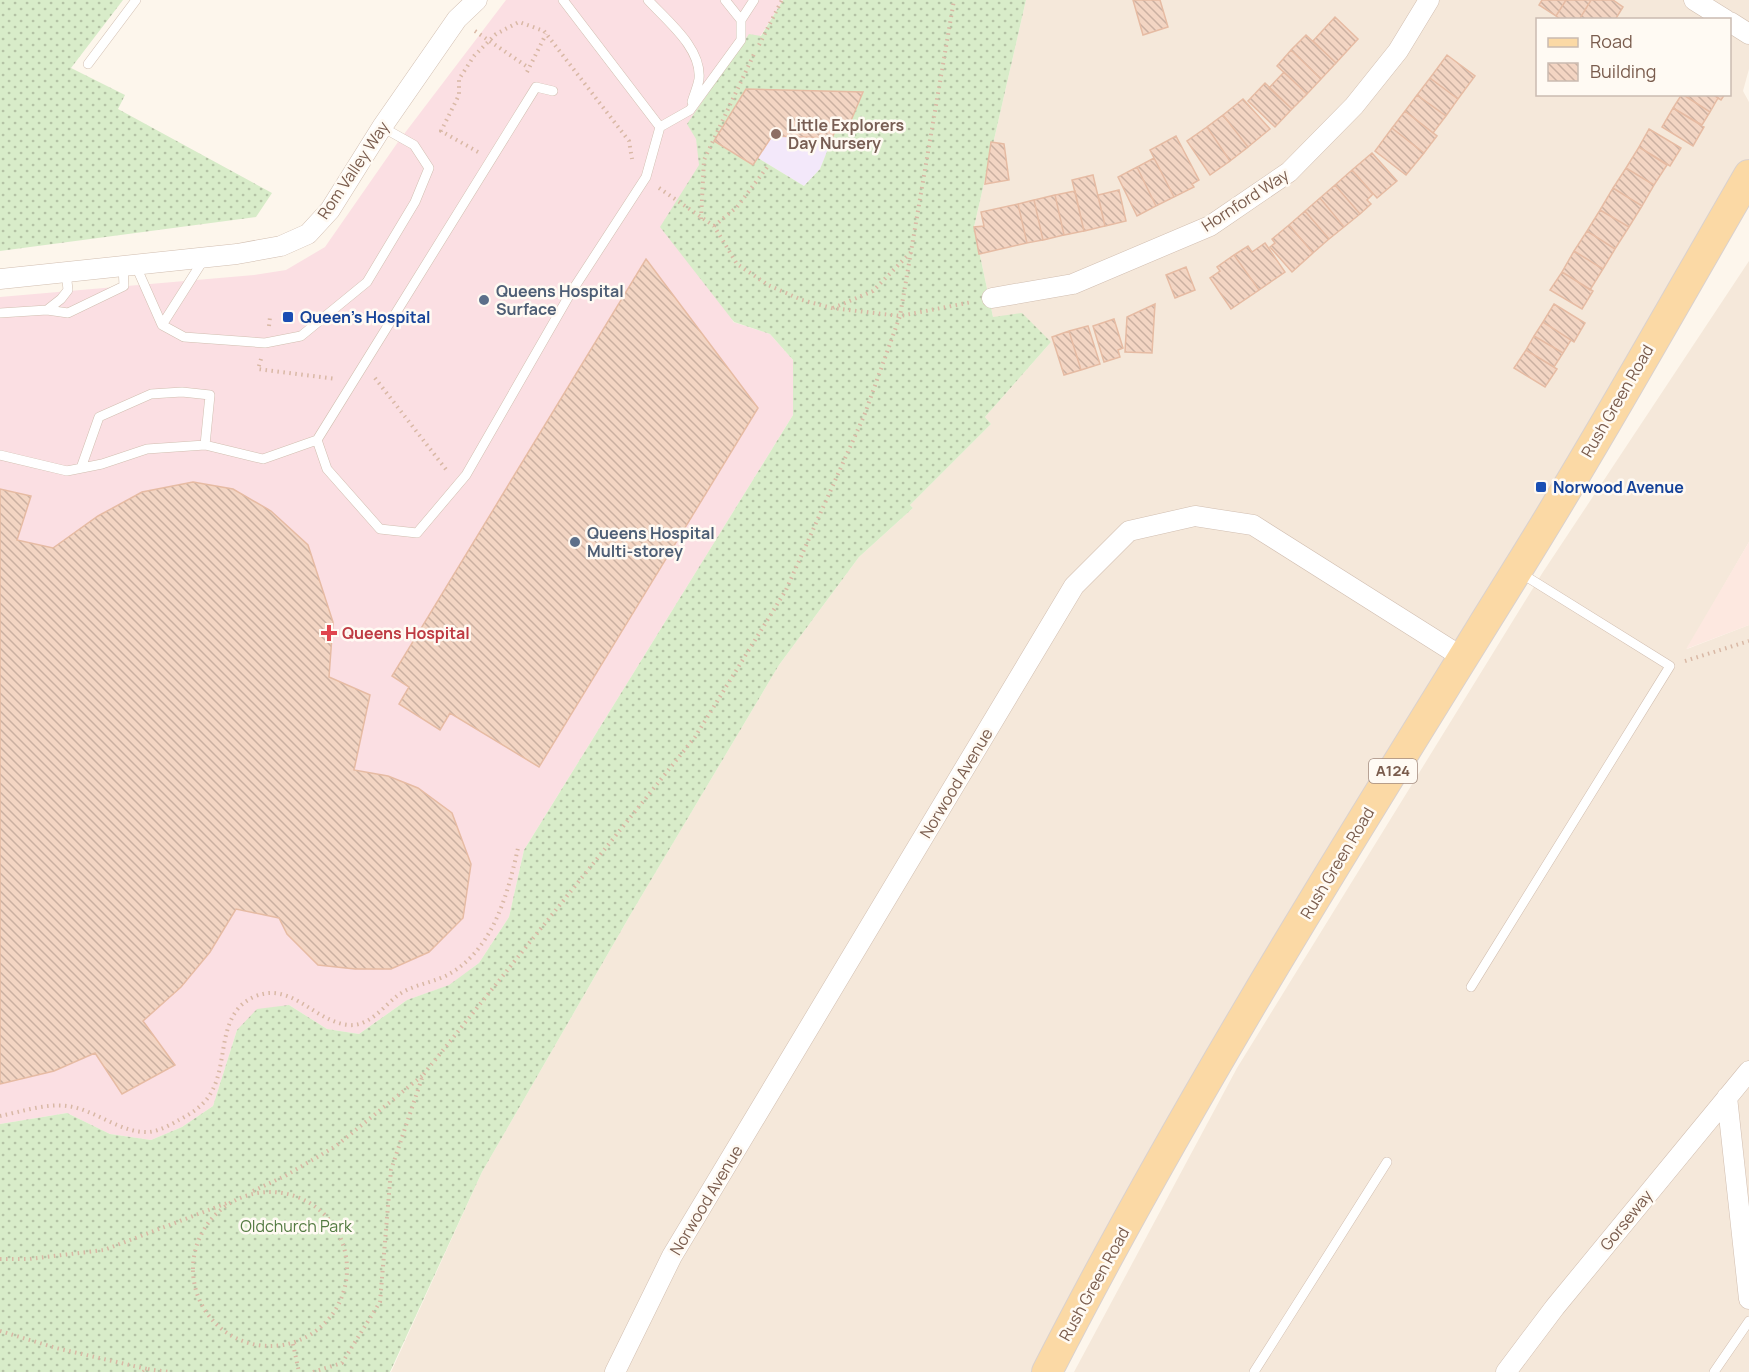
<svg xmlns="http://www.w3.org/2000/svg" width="1749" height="1372" viewBox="0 0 1749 1372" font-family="Manrope,sans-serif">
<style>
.residential{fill:#f5e8da;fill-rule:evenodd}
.commercial{fill:#fde8e0}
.education{fill:#f3e8fa}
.medical{fill:#fbdfe3}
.grass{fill:url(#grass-dots);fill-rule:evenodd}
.building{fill:url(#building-back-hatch);stroke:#e6bba3;stroke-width:1.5}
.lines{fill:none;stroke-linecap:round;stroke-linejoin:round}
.service-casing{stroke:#d1beb0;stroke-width:10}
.minor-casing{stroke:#d1beb0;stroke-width:21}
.primary-casing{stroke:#dad1cd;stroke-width:32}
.path{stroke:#d9b8a5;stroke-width:4;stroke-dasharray:1.5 4.5;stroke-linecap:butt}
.service{stroke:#fff;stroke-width:9}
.minor{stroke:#fff;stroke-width:20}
.primary{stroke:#fbd9a5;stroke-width:30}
.education-dot{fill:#8d6e63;stroke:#fffaf3;stroke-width:2}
.service-dot{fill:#5c6f8a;stroke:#fffaf3;stroke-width:2}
.transit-dot{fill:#1a4fb4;stroke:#fffaf3;stroke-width:2}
.health-dot{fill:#e0444e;stroke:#fffaf3;stroke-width:2}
.labels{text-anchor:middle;stroke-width:5;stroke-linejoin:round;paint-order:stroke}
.shield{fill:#fffaf3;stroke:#a28b7f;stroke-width:1.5}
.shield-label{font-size:15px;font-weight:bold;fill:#7a5c4d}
.education-label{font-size:16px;font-weight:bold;fill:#785e54;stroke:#fffaf3;text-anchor:start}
.street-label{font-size:16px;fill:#7a5c4d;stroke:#fffaf3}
.service-label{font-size:16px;font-weight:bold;fill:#4e5e75;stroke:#fffaf3;text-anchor:start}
.transit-label{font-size:16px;font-weight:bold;fill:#164399;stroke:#fffaf3;text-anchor:start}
.health-label{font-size:16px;font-weight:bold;fill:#be3a42;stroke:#fffaf3;text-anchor:start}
.park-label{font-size:16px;fill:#537a41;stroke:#fffaf3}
</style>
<defs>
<pattern id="grass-dots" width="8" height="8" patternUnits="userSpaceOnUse" patternTransform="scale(1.5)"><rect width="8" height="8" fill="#d8ecc9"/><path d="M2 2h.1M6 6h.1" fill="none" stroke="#b4c2a5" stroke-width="1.8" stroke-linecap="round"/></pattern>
<pattern id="building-back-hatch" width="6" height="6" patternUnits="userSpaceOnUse" patternTransform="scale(1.5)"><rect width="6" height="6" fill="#f3d5c3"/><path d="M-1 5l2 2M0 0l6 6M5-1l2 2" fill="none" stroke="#cab0a1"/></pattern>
</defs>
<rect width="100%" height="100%" fill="#fdf6ec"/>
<path class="residential" d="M1026,0H1749V69L1743,91L1749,102V175L1047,1372H391L482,1172L632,912L779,665L859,557L913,508L910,505L991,424L985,417L1051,342L993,317L974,227ZM1538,20H1730V94H1538Z
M1749,261V542L1687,649L1749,625V1372H1074L1237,1068L1543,572Z"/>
<path class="commercial" d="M1749,542V625L1686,649Z"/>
<path class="education" d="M746,89L863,92L847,130H836L820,169L804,186L758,158L753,165L714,141Z"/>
<path class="medical" d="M506,0H783L696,139L733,322L770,334L793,360V415L524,850L509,917L479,963L450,985L407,1000L359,1034L327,1029L289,1005L237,1030L213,1106L182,1127L151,1140L110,1134L67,1113L0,1124V297L254,275L286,270L325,247L398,142Z"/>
<path class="grass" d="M0,0H123L71,68L125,95L118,109L272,193L256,217L0,251Z
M783,0H1026L974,227L993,317L1022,313L1051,342L985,417L991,424L910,505L913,508L859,557L779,665L632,912L482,1172L390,1372H0V1124L67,1113L110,1134L151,1140L182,1127L213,1106L237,1030L257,1009L289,1005L327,1029L359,1034L407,1000L449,985L479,963L509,917L524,850L793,415V360L770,334L734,322L660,227L699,165L696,139L687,124L749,34L761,36ZM746,89L863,93L847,130L836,129L820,169L804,186L758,158L753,165L714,141Z"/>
<path class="building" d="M1133,0H1160L1168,27L1143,35Z
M1542,0H1566L1556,16L1539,5Z
M1566,0H1591L1579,20H1562L1556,16Z
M1591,0H1613L1623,7L1615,20H1579Z
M1335,17L1358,39L1336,63L1313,41Z
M1306,35L1336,63L1321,79L1291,50Z
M1291,50L1321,79L1307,94L1277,66Z
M1447,55L1475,76L1458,99L1430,78Z
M1284,72L1307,94L1292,109L1269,88Z
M1430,78L1458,99L1446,116L1417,95Z
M1265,83L1292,109L1275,127L1248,101Z
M746,89L863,92L847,130L836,129L832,138L772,136L753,165L714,141Z
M1682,94H1712L1718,98L1710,112Z
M1682,94L1710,112L1702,125L1673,108Z
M1712,94H1725L1721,100Z
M1417,95L1446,116L1433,133L1405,111Z
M1243,99L1270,129L1248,147L1223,115Z
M1673,108L1704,127L1693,146L1662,127Z
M1405,111L1437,136L1424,153L1392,128Z
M1223,115L1248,147L1230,161L1207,127Z
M1207,127L1230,161L1210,175L1187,141Z
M1392,128L1424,153L1406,175L1375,151Z
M1649,129L1681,148L1670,166L1639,147Z
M1176,136L1199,180L1192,184L1194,187L1174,197L1150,150Z
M991,142L1004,144L1009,180L985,184Z
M1639,147L1667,165L1654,185L1626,168Z
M1372,153L1397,181L1377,198L1352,170Z
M1154,158L1174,197L1156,206L1137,167Z
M1137,167L1156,206L1137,216L1118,177Z
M1626,168L1654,185L1642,206L1613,188Z
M1352,170L1373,194L1367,200L1371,204L1360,214L1335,185Z
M1093,175L1105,226L1084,231L1072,180Z
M1335,185L1360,214L1344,227L1320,198Z
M1613,188L1642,206L1629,227L1600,210Z
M1119,190L1126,221L1105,226L1098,195Z
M1075,191L1084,231L1064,235L1055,195Z
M1055,195L1064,235L1043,240L1034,200Z
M1320,198L1344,227L1329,239L1305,211Z
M1034,200L1043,240L1027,243L1018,204Z
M1018,204L1027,243L979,254L974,227L984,226L981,212Z
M1600,210L1629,227L1615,249L1587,231Z
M1305,211L1329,239L1313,253L1289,225Z
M1289,225L1313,253L1292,272L1270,247L1275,243L1272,239Z
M1587,231L1615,249L1603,269L1574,251Z
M1265,243L1285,272L1259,290L1234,255L1248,246L1252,252Z
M1574,251L1603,269L1590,290L1562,272Z
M1234,255L1259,290L1231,309L1210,278L1220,271L1217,267Z
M646,259L758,408L539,767L450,713L440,730L399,704L409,687L392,676Z
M1186,267L1195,290L1175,298L1166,275Z
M1562,272L1593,291L1582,309L1550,290Z
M1155,304L1152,353L1125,352L1127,317Z
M1554,304L1585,323L1574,342L1543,322Z
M1114,319L1123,348L1118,350L1120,357L1104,362L1093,326Z
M1543,322L1571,340L1563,353L1534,336Z
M1088,326L1100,364L1081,370L1069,331Z
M1069,331L1081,370L1064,375L1052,337Z
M1534,336L1563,353L1554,367L1526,350Z
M1526,350L1557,369L1545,387L1514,368Z
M193,482L233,489L271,511L308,545L333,622L329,677L370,695L354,770L388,776L418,788L452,813L471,864L463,918L429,952L391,969H355L318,965L287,934L279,918L236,909L210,952L181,987L143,1021L175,1065L122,1094L95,1053L54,1071L0,1084V489L31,496L17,540L53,548L98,516L142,492Z"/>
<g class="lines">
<g class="service-casing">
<path id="service" d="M648,0C667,21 702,48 699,79C698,86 694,95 692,102
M725,0L741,20
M88,64L136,0
M553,91L536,87L317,440L327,469L380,529L417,533L466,475L570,294L646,177L660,127L563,0
M660,127L690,110L741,40V20L754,0
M135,264L162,325L184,337L265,343L301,336L367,282L415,202L429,168L414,145L382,127
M47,310L61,299L68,290L66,272
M0,313L47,310L68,313L124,286L123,266
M162,325L204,259
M0,455L67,471L102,464L147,449L205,445L263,459L317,440
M81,468L99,417L151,394L182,392L210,395L205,445
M1471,987L1670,666L1519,572
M1254,1372L1387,1162
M1714,1372L1749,1321"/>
</g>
<g class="minor-casing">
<path id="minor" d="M1694,0L1726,20
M1730,22L1749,34
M0,279L237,254L281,246L308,234L330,210L382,127L457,19L477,0
M992,298L1073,284L1210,226L1289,172L1354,106L1398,51L1429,0
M1727,1097L1749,1299
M615,1372L672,1256L1074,586L1129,531L1195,516L1253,525L1462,657
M1506,1372L1555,1307L1749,1071"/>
</g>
<g class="primary-casing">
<path id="primary" d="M1047,1372C1188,1097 1353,835 1516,572C1597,442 1672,308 1749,175"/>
</g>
<path class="path" d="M475,31L529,68
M759,45L782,0
M527,72L546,34
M478,152L441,131L459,95V79L474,56L496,34L519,22L544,31L629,141L632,159
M659,188L714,226L737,264L768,285L802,300L832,308L900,316L972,302
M701,219L704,160L755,52
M714,226L737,207L768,166
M833,308L873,291L913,250
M269,326L270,317
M261,359L258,369L336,379
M375,378L448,472
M1685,661L1749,641
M0,1116C20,1112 47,1103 67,1106C94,1109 122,1134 149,1132C159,1131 170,1125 179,1120C192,1113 205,1105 212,1091C229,1060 216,1012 256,996C292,982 314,1021 348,1025C369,1027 383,1007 397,996C412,984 435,983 451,973C494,947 508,893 518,848
M253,1191L285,1176L336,1146L422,1076
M193 1269a77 77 0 1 1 154 0a77 77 0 1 1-154 0Z
M0,1259H29L104,1250L227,1203
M0,1331L56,1348L147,1369
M293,1344L299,1372
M143,1372L147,1369L169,1372
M313,1372L342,1363L380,1302L391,1170L423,1075L695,737L786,590L864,416L900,316L954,0"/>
<use href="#service" class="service"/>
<use href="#minor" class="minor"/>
<use href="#primary" class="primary"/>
</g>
<circle class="education-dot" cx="776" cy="134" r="6"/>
<g class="service-dot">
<circle cx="484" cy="300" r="6"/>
<circle cx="575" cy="542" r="6"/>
</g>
<g class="transit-dot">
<rect x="282" y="311" width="12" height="12" rx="3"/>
<rect x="1535" y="481" width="12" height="12" rx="3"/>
</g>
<path class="health-dot" d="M326 624h6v6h6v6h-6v6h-6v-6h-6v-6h6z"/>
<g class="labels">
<rect class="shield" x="1369" y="759" width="48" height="24" rx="4.5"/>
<g class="shield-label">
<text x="1393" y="776">A124</text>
</g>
<g class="education-label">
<text x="788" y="131">Little Explorers<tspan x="788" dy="18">Day Nursery</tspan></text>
</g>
<g class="street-label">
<text transform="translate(353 170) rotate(-56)" y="6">Rom Valley Way</text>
<text transform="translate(1245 200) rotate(-33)" y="6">Hornford Way</text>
<text transform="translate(1617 401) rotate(-60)" y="6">Rush Green Road</text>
<text transform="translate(956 783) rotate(-59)" y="6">Norwood Avenue</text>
<text transform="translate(1337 863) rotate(-59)" y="6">Rush Green Road</text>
<text transform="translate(706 1200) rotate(-59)" y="6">Norwood Avenue</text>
<text transform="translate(1626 1220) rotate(-51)" y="6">Gorseway</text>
<text transform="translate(1094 1284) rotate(-61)" y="6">Rush Green Road</text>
</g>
<g class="service-label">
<text x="496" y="297">Queens Hospital<tspan x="496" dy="18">Surface</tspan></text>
<text x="587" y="539">Queens Hospital<tspan x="587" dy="18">Multi-storey</tspan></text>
</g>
<g class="transit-label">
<text x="300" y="323">Queen's Hospital</text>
<text x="1553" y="493">Norwood Avenue</text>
</g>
<g class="health-label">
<text x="342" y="639">Queens Hospital</text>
</g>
<g class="park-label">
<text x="296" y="1232">Oldchurch Park</text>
</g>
</g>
<rect x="1536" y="18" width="195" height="78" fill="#fffaf3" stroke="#cabbb1" stroke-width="1.5"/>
<rect x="1548" y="38" width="30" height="9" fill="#fbd9a5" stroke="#cabbb1" stroke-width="1.5"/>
<text x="1590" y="48" font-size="18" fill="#7a5c4d">Road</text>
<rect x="1548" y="63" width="30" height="18" fill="url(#building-back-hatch)" stroke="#cabbb1" stroke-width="1.5"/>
<text x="1590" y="78" font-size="18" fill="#7a5c4d">Building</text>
</svg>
